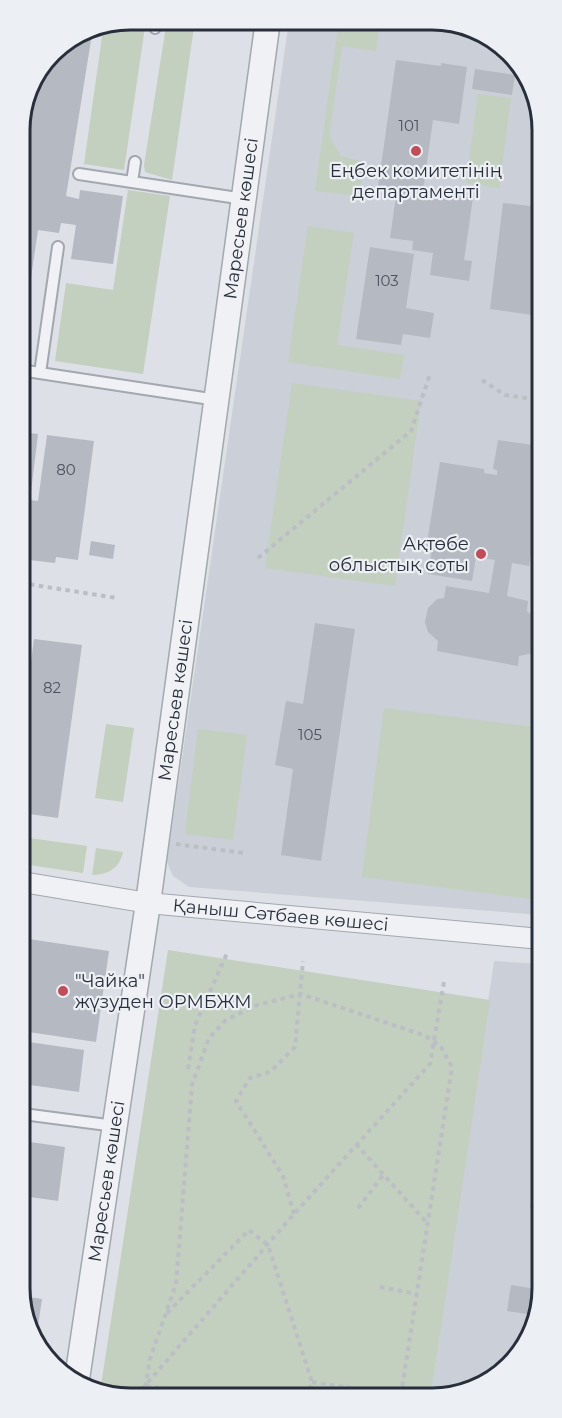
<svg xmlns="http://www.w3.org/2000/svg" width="562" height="1418" viewBox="0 0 562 1418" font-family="Montserrat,sans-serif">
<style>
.built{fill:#cbcfd7}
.green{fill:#c3cfbf}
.building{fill:#b5b9c2}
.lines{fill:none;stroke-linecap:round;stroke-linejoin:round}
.service-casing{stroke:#a3a7af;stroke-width:14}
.minor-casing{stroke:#a3a7af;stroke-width:22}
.tertiary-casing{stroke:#a3a7af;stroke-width:27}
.path{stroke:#bbbec4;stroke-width:4;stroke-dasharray:4.5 4.5;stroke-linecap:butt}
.service{stroke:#eff1f4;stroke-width:10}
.minor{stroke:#eff1f4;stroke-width:20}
.tertiary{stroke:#eff1f4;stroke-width:24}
.poi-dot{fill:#c14c5a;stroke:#eceff3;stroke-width:2}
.labels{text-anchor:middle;stroke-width:4.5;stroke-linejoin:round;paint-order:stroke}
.number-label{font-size:15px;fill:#4b515d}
.poi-label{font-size:18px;fill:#282e3b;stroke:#eceff3}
.street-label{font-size:18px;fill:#282e3b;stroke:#eceff3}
.rim{fill:none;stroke:#282e3b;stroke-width:3}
</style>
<rect width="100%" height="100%" fill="#dde0e6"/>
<path class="built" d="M289,21L454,22L510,52L539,102L541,915L189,887L173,876L167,862Z
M494,961L541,964L542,1295L519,1355L460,1395H431Z"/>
<path class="green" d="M130,20H146L124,170L84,164L103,30Z
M167,20H195L172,180L145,172L144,165Z
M339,21H380L376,51L342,46L329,136L341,156L364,162L360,196L315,191Z
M478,94L511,98L499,188L466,183Z
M128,190L170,196L143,374L55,361L66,283L113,290Z
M308,226L354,233L337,345L404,355L400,379L288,362Z
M292,383L421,401L395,586L265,568Z
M384,708L541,728V876L538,900L362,877Z
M106,724L134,728L123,802L95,798Z
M198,729L247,735L233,840L185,834Z
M22,837L87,846L83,873L22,864Z
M96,848L123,852C119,869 109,874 92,875Z
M168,950L490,1000L431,1395L109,1396L100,1392Z"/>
<path class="building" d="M92,34L66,196L79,199L80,190L123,196L113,264L71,259L76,225L61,223L59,233L38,230L20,353V164L30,86L57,47Z
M396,60L441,66V63L467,67L459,124L433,120L423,191L473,198L464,260L472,261L469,281L430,275L433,253L412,250L413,241L390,238L397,189L378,187Z
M475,69L515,75L512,95L472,89Z
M503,203L539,207V316L490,309Z
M370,247L414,254L406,308L434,313L430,338L403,334L401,345L356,339Z
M21,432L38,434L30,500L38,501L47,435L94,441L78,560L56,557L55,563L21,559Z
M498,440L540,446V523L536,524L529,566L512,563L507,596L528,601L527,611L540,622V645L533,653L519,656L518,666L437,651L438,641L428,632L425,622L428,608L437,599L444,598L446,586L489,593L495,560L476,557L472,581L428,574L432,550L426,549L440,462L484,469V473L497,475V470L493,469Z
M91,541L115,545L113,559L89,555Z
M315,623L355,629L321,861L281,855L293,769L275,765L286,701L303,704Z
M34,639L82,645L58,818L22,813V731Z
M22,938L109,951L96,1042L22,1031Z
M22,1041L84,1050L79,1092L23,1084Z
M541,1137H542V1222L530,1207Z
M23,1141L65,1147L58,1201L23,1196Z
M511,1285L542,1290L534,1315L507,1311Z
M23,1296L42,1299L36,1339L23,1316Z"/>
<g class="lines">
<g class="service-casing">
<path id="service" d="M155,28L156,20
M135,162L132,182L244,199
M79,174L132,182
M20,370L217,400
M40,373L58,247
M23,1114L115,1126"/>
</g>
<g class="minor-casing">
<g id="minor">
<path id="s1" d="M22,882L148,903L541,939"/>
</g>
</g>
<g class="tertiary-casing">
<g id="tertiary">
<path id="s2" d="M77,1379L148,903L268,20"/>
</g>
</g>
<path class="path" d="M482,380L505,395L540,400
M258,558L411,431L430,374
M21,583L117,598
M176,844L244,853
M188,1069L195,1025L228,951
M356,1144L428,1224
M358,1208L384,1174
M294,1214L283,1176L236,1101L250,1078L270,1072L295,1047L303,961
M380,1287L417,1294
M167,1313L249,1230L268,1245L312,1382L307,1396
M312,1382L397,1395
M146,1386L218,1396
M136,1396L294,1214L430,1064L444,982
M144,1396L150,1359L176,1284L192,1085L209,1038L226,1020L257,1005L301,994L426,1036L441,1047L452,1067L401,1395"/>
<use href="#service" class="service"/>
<use href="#minor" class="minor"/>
<use href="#tertiary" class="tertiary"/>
</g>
<g class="poi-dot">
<circle cx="416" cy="151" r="6"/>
<circle cx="481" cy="554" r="6"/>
<circle cx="63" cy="991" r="6"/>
</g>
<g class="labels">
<g class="number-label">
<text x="409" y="131">101</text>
<text x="387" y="286">103</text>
<text x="66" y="475">80</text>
<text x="52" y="693">82</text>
<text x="310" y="740">105</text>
</g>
<g class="poi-label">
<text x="416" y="177">Еңбек комитетінің<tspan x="416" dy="21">департаменті</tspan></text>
<text x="469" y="550" text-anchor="end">Ақтөбе<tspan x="469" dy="21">облыстық соты</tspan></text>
<text x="75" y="987" text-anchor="start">"Чайка"<tspan x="75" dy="21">жүзуден ОРМБЖМ</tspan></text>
</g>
<g class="street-label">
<text dy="6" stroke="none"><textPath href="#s2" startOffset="1172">Маресьев көшесі</textPath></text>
<text dy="6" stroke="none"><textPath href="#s2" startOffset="686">Маресьев көшесі</textPath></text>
<text dy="6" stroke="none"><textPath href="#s1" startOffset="261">Қаныш Сәтбаев көшесі</textPath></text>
<text dy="6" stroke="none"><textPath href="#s2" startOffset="200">Маресьев көшесі</textPath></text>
</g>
</g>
<path d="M0 0H562V1418H0ZM130 30H432A100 100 0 0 1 532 130V1288A100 100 0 0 1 432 1388H130A100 100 0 0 1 30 1288V130A100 100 0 0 1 130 30Z" fill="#eceff3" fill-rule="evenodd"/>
<path class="rim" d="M130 30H432A100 100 0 0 1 532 130V1288A100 100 0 0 1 432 1388H130A100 100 0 0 1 30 1288V130A100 100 0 0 1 130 30Z"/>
</svg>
